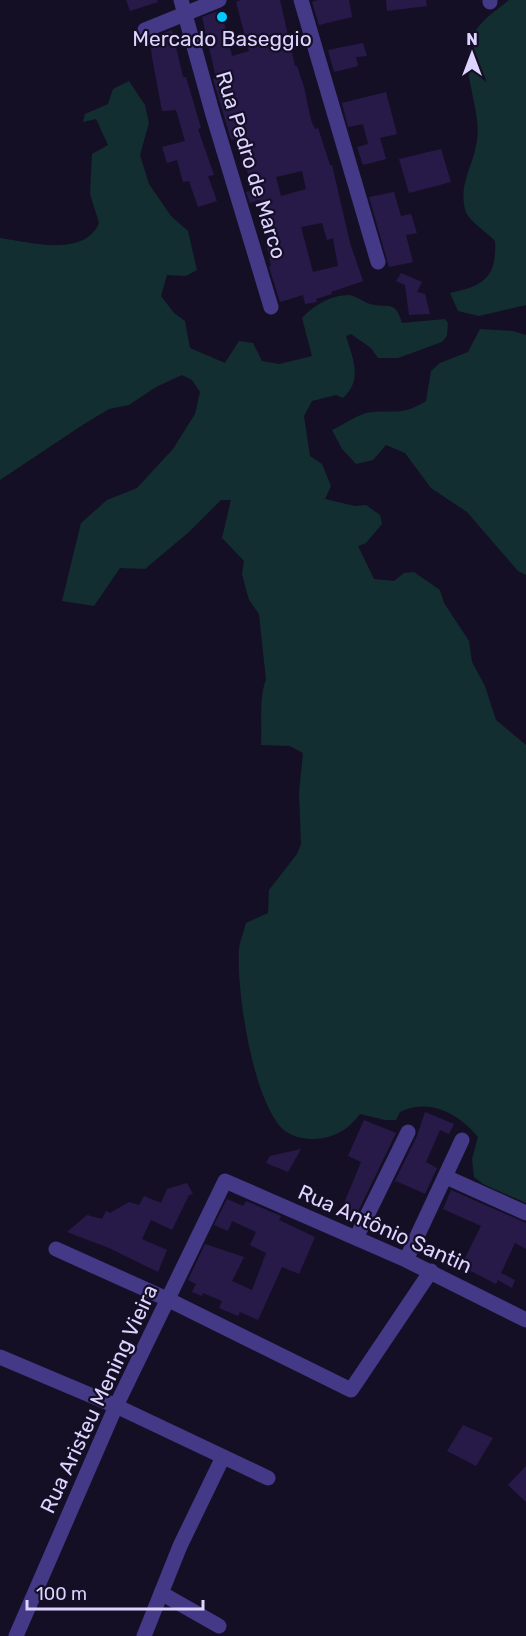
<svg xmlns="http://www.w3.org/2000/svg" width="526" height="1636" viewBox="0 0 526 1636" font-family="Rubik,sans-serif">
<style>
.green{fill:#122e30}
.building{fill:#281a48;fill-rule:evenodd}
.lines{fill:none;stroke-linecap:round;stroke-linejoin:round}
.minor{stroke:#443986;stroke-width:15}
.poi-dot{fill:#00cbff;stroke:#150f26;stroke-width:2}
.labels{text-anchor:middle;stroke-width:4.5;stroke-linejoin:round;paint-order:stroke}
.poi-label{font-size:21px;fill:#ddd4ff;stroke:#150f26}
.street-label{font-size:21px;fill:#ddd4ff;stroke:#150f26}
</style>
<rect width="100%" height="100%" fill="#150f26"/>
<path class="green" d="M509,0H526V305L479,316L458,311L450,293C484,286 497,277 495,241C488,233 470,222 466,212C457,185 474,166 477,140C482,108 459,72 472,39C478,21 495,12 509,0Z
M129,81L145,105L149,123L140,155L149,184L171,216L188,231L197,270L186,276L167,275L161,296L174,313L185,321L190,348L225,363L239,341L253,343L262,361L279,364L312,356L302,318C313,306 331,295 348,295C355,295 363,302 370,304C389,309 395,299 402,323L445,319L448,323L447,336L442,342L398,358H378L371,348L351,334L346,336C353,359 363,380 343,398L336,395L312,401L304,416L310,456L322,464L331,486L325,499L355,506L366,505L380,515L382,524L366,543L358,546L374,579L394,581L404,573L414,572L440,590L444,603L469,641L472,662L485,686L496,720L526,745V1203L483,1184L474,1177L472,1159L478,1137C458,1113 429,1098 400,1112L396,1120H385L360,1114C349,1129 335,1138 315,1139C304,1139 293,1137 285,1131C253,1105 236,989 239,949C240,941 244,931 246,923L268,913L269,890L297,854L301,844L299,793L303,753L290,746L261,745C262,727 259,695 266,680L259,614L249,600L242,574L244,561L222,538L231,500H221L189,532L145,569L120,568L94,606L62,601L81,523L107,500L137,488L173,449L195,414L200,392L192,380L182,375L156,387L129,405L109,409L84,424L0,480V238C30,242 84,258 99,223L90,194L92,154L108,145L96,119L83,122L85,114L108,104L113,89Z
M480,329L513,331L526,335V575L518,571L467,512L431,488L405,453L386,445L373,460L356,464L342,449L332,430C343,425 355,416 366,413C392,408 399,418 426,401L431,371L440,363L468,352Z"/>
<path class="building" d="M126,0H157L158,2L130,11Z
M241,0H280L295,66H297L304,87L311,120L315,129L318,128L330,165H332L350,243L363,281L331,292L332,294L316,299L317,302L305,304L303,295L280,302L269,267L271,266L266,243H269L260,200L250,203L246,192L252,190L249,176L235,139L231,140L213,79L216,78L202,17L221,10L232,56L249,51L236,2ZM302,171L306,189L281,196L276,177ZM322,223L327,240L333,238L338,266L313,272L301,227Z
M318,0H349L352,17L319,25L312,2Z
M386,0H426L427,6L387,11Z
M172,30L183,77H186L201,128L198,129L214,175L208,176L217,201L198,207L189,181L183,182L177,160L167,163L162,147L185,141L176,110L162,111L152,57L150,38Z
M363,43L367,56L356,57L358,66L334,72L328,50Z
M386,92L397,134L380,138L386,159L363,165L357,147L368,144L363,124L348,127L342,103Z
M441,149L451,182L409,193L399,159Z
M394,192L401,216L411,214L417,233L406,235L413,262L389,267L369,197Z
M401,273L422,282L417,292L425,294L430,314L409,315L405,285L396,281Z
M425,1112L454,1124L449,1134L440,1130L426,1162L437,1168L425,1194L396,1181L394,1183L417,1136Z
M364,1120L396,1133L354,1220L340,1213L361,1162L348,1156Z
M301,1149L288,1172L266,1163L270,1156Z
M187,1183L193,1194L189,1195L172,1230L151,1220L142,1239L167,1250L158,1272L109,1248L67,1232L87,1215L102,1219L106,1211L110,1213L129,1202L139,1205L144,1196L161,1203L167,1189Z
M451,1190L526,1223V1249L515,1243L501,1273L515,1280L512,1288L498,1280L496,1284L461,1266L481,1226L443,1209Z
M227,1199L243,1206L246,1201L281,1216L279,1220L315,1237L299,1274L282,1267L258,1320L240,1312L238,1316L219,1308L222,1301L203,1293L202,1296L192,1292L196,1284L188,1280L205,1244L244,1257L232,1281L252,1290L266,1253L250,1245L256,1232L232,1221L228,1231L214,1225Z
M463,1425L493,1438L476,1466L447,1451Z
M526,1466V1502L508,1485Z"/>
<g class="lines">
<path class="minor" d="M181,0L213,115L271,307
M301,0L378,262
M490,0V2
M145,30L219,0
M446,1177L526,1213
M356,1238L408,1132
M56,1249L167,1299L351,1390L431,1271
M406,1260L462,1140
M0,1357L116,1406L268,1478
M161,1593L219,1626
M16,1636L116,1406L225,1181L406,1260L526,1320
M144,1636L180,1546L223,1457"/>
</g>
<circle class="poi-dot" cx="222" cy="17" r="6"/>
<g class="labels">
<g class="poi-label">
<text x="222" y="46">Mercado Baseggio</text>
</g>
<g class="street-label">
<text transform="translate(251 165) rotate(73)" y="7">Rua Pedro de Marco</text>
<text transform="translate(385 1229) rotate(24)" y="7">Rua Antônio Santin</text>
<text transform="translate(99 1399) rotate(-65)" y="7">Rua Aristeu Mening Vieira</text>
</g>
</g>
<g transform="translate(472 54)" stroke="#150f26" stroke-width="4.5" paint-order="stroke">
<path d="M0-4.5L10 22L0 15L-10 22Z" fill="#ddd4ff"/>
<text y="-9" font-size="16" font-weight="bold" text-anchor="middle" fill="#ddd4ff">N</text>
</g>
<path d="M27 1600v9h176v-9" fill="none" stroke="#ddd4ff" stroke-width="3"/>
<text x="36" y="1600" font-size="18" fill="#ddd4ff" stroke="#150f26" stroke-width="4.5" paint-order="stroke">100 m</text>
</svg>
